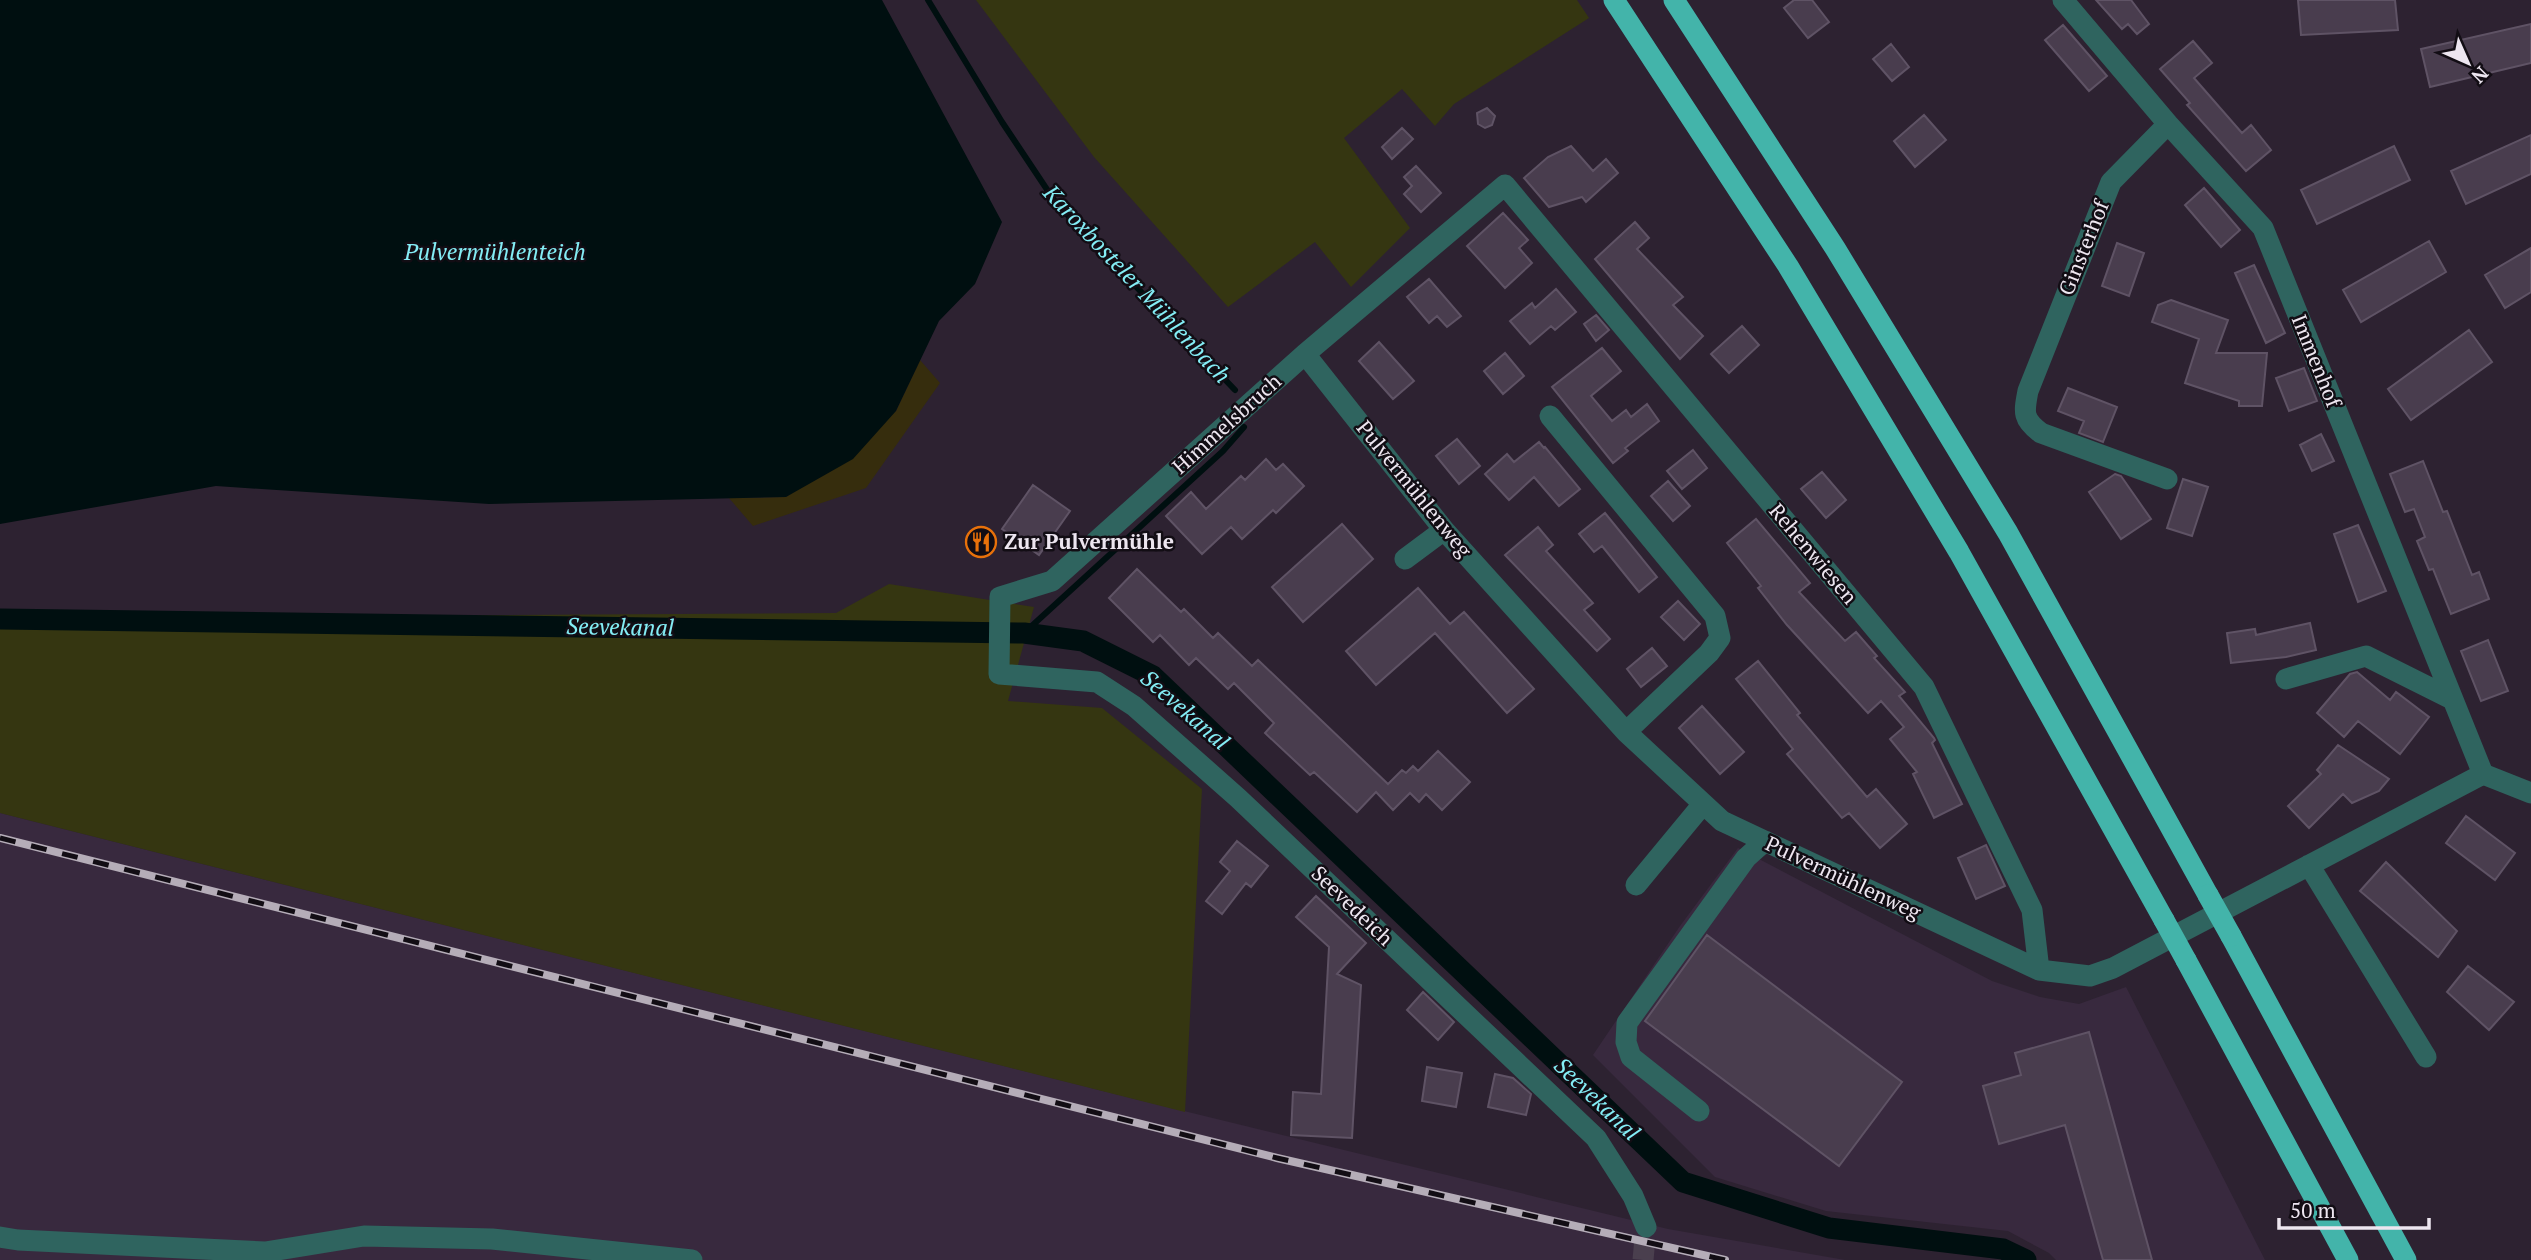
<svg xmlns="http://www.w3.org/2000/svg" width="2531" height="1260" viewBox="0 0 2531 1260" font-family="'PT Serif',serif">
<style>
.built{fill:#38293e}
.green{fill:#353611}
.sand{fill:#362d0d}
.water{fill:#000f10}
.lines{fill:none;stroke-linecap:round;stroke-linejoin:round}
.stream{stroke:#000f10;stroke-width:6}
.canal{stroke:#000f10;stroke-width:21}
.building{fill:#493d4e;stroke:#5f5365;stroke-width:2}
.minor-tunnel{stroke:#4a3f4e;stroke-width:21;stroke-dasharray:21 10;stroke-linecap:butt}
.minor{stroke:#2f645f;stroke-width:21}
.highway{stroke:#43b4aa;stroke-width:21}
.rail-casing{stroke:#b5adb8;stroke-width:8}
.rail{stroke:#120d14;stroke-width:5;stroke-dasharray:16;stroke-linecap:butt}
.highway-bridge{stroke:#43b4aa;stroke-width:21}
.labels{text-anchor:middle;stroke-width:5;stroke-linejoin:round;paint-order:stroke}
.street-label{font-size:21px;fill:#ede6f0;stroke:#120d14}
.poi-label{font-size:21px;font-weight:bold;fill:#ede6f0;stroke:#120d14;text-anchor:start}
.water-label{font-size:23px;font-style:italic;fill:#84edf5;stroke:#120d14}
</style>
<rect width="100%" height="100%" fill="#2d2231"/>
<path class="built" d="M0,813L1139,1100L1668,1229L1845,1260H0Z
M1738,848L1992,981L2040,997L2079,1004L2126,987L2265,1260H2056L2049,1253L2008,1231L1826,1211L1715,1177L1593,1055L1680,926Z"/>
<path class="green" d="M976,0H1577L1589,18L1454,104L1435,126L1402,89L1344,138L1410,228L1351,287L1315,242L1228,307L1094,157Z
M889,584L1034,607L1008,701L1102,708L1202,789L1185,1112L0,813V618L836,613Z"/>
<path class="sand" d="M920,360L940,383L866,488L753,526L729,498L786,497L896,411Z"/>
<path class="water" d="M0,0H882L1002,222L975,284L939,321L896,411L853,459L786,497L489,504L216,486L0,524Z"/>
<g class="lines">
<path class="stream" d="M928,0L1002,122L1056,203L1235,390
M1024,633L1223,451L1244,427"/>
<path class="canal" d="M0,619L1024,633L1083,641L1153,676L1683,1182L1829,1228L2003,1249L2026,1260"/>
</g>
<path class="building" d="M1794,0H1812L1829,22L1808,38L1784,8Z
M2096,0H2131L2149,24L2137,34L2128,24L2122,29Z
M2298,0H2395L2398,30L2301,35Z
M2531,24V63L2430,87L2421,49Z
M2063,25L2107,76L2089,91L2045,40Z
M2193,41L2212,63L2194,78L2242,133L2251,125L2271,150L2246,171L2187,105L2190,103L2160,69Z
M1891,44L1909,67L1892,81L1873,59Z
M1487,108L1495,116L1492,125L1485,128L1478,124L1477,113Z
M1924,115L1946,140L1915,167L1894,141Z
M1402,128L1413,139L1392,159L1382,147Z
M2531,135V174L2466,204L2451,171Z
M1571,146L1593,171L1606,159L1618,173L1586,202L1582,197L1549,207L1524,178L1548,157Z
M2394,146L2410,180L2317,224L2301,190Z
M1416,166L1441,193L1421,212L1404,194L1412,186L1404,177Z
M2204,188L2240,230L2221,247L2185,205Z
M1503,213L1528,240L1519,248L1532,263L1505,288L1467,246Z
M1635,222L1649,238L1637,249L1683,297L1673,305L1703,336L1680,359L1595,259Z
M2429,241L2446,272L2361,322L2343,290Z
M2117,243L2144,253L2129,296L2102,286Z
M2531,248V292L2505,308L2485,275Z
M2254,265L2285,333L2266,343L2235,273Z
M1429,279L1461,316L1447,327L1437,316L1429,323L1407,297Z
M1556,289L1576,312L1555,330L1551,326L1530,344L1510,321L1532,303L1535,308Z
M2171,300L2228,320L2216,353H2267L2262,406H2239V401L2185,383L2199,339L2152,322L2158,305Z
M1596,315L1609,330L1596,341L1584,324Z
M1742,326L1759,345L1729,373L1711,354Z
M2469,330L2492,362L2411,420L2388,389Z
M1379,342L1414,381L1393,399L1359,361Z
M1602,348L1621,371L1591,396L1612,421L1626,410L1631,417L1647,404L1659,421L1625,448L1628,451L1613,463L1552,387Z
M1505,353L1524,376L1503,394L1484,371Z
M2304,368L2317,401L2289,411L2276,378Z
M2068,388L2117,407L2103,442L2079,433L2084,421L2058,411Z
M2321,434L2334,461L2312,471L2300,445Z
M1457,439L1480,466L1459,484L1436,456Z
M1539,442L1544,448L1545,447L1580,489L1559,506L1534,477L1509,500L1485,474L1507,454L1514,462Z
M1693,450L1707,468L1682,489L1667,471Z
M1266,459L1276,470L1283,464L1304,486L1276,513L1273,510L1242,539L1231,527L1202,554L1166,516L1191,492L1206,509L1241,476L1245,480Z
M2423,461L2443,512L2447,511L2472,575L2479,572L2489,599L2451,614L2433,569L2429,570L2417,541L2425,537L2414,509L2405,512L2390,474Z
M1822,472L1846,500L1826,518L1801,489Z
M2115,474L2121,476L2151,519L2121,539L2089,492Z
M2183,479L2208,487L2192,536L2167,528Z
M1668,481L1690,506L1673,521L1651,496Z
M1033,485L1070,511L1039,555L1002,529Z
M1605,513L1657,577L1639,592L1602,546L1594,552L1579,534Z
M1756,519L1810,583L1799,592L1845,641L1856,632L1877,656L1874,658L1905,692L1899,696L1934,738L1935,740L1932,743L1962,804L1934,818L1913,774L1917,772L1890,739L1904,727L1881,701L1868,713L1787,625L1758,588L1761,586L1727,543Z
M1342,524L1373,559L1303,622L1272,587Z
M2358,525L2386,591L2358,602L2334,534Z
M1538,527L1553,545L1546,551L1593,603L1584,610L1610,639L1597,651L1505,555Z
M1137,569L1181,612L1184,609L1213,638L1218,633L1252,666L1258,660L1388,784L1402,770L1406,773L1413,766L1418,771L1438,751L1470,782L1442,810L1426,794L1419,802L1410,793L1393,810L1376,792L1357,812L1314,772L1310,775L1265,733L1274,723L1234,683L1228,689L1196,658L1189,665L1160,635L1153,642L1109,598Z
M1418,588L1450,624L1464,612L1534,689L1507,713L1435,633L1376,685L1346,651Z
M1678,601L1700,624L1684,640L1661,617Z
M2310,623L2316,650L2286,657L2231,663L2227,633L2255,629L2256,635Z
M2488,640L2508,691L2481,701L2461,651Z
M1652,648L1667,666L1641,687L1627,669Z
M1758,661L1800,713L1797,715L1867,797L1876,789L1907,824L1880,848L1849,813L1842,818L1787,754L1793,749L1736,679Z
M2357,672L2390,700L2396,692L2429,717L2400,754L2358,721L2344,737L2317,713L2350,674Z
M1702,706L1744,752L1720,774L1679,728Z
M2338,745L2389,779L2379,791L2352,803L2343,794L2309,828L2288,806L2321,774L2317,770Z
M2466,816L2515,853L2495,880L2446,843Z
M1237,841L1268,866L1251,887L1246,883L1222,914L1206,901L1230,871L1220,862Z
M1986,845L2005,886L1976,899L1958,858Z
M2386,862L2457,931L2438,957L2360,891Z
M1316,896L1366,943L1337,974L1361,985L1352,1138L1291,1135L1293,1092L1321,1094L1329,947L1296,917Z
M1707,935L1902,1082L1839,1166L1645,1021Z
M2468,966L2514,1002L2489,1030L2447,992Z
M1423,992L1454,1022L1438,1040L1407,1010Z
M2089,1032L2152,1260H2103L2065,1125L1999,1144L1983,1086L2021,1075L2015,1053Z
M1427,1067L1462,1073L1456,1107L1422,1101Z
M1495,1074L1513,1078L1531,1094L1526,1115L1488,1107Z"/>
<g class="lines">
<path class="minor-tunnel" d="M1643,1260L1646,1227"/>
<path class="minor" d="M2063,0L2168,124L2263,228L2483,774
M1305,354L1444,530L1626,732L1722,821L2039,970L2090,976L2113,968L2483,774L2531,793
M1550,416L1715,616L1720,638L1709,653L1626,732
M2167,479L2041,433C2022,419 2024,412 2028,391L2111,182L2168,124
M1405,559L1444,530
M2286,679L2366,656L2452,699
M2309,865L2426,1057
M1636,885L1703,804
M1699,1111L1631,1057L1626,1042L1627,1023L1746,858L1765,841
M1646,1227L1633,1196L1596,1138L1238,798L1134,706L1097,682L999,674L1000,597L1052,581L1305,354L1505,185L1924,687L2032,910L2039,970
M0,1237L18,1240L265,1252L364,1236L492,1239L692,1260"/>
<path class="highway" d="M1614,0L1788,266L1959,552L2164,920
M1674,0L1835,248L2008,533L2208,895
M2231,936L2406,1260
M2186,960L2348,1260"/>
<g class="rail-casing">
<path id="rail" d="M0,838L1277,1158L1725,1260"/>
</g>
<use href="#rail" class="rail"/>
<path class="highway-bridge" d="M2208,895L2231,936
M2164,920L2186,960"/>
</g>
<defs>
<g id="restaurant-ring" transform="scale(1.575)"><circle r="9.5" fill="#120d14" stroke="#e8710a" stroke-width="1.5"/><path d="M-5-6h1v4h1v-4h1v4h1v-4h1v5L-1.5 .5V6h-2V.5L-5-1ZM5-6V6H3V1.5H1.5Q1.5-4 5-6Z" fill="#e8710a"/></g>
</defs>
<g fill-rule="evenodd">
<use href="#restaurant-ring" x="981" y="542"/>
</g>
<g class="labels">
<g class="street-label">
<text transform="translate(2084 248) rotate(-68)" y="7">Ginsterhof</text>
<text transform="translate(2316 361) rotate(68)" y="7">Immenhof</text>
<text transform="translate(1227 424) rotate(-42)" y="7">Himmelsbruch</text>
<text transform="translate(1414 489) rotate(51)" y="7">Pulvermühlenweg</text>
<text transform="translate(1813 554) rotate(50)" y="7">Rehenwiesen</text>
<text transform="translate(1843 878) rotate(25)" y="7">Pulvermühlenweg</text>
<text transform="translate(1352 906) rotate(44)" y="7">Seevedeich</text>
</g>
<g class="poi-label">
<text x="1004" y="549">Zur Pulvermühle</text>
</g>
<g class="water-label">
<text x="495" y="260">Pulvermühlenteich</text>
<text transform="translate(1137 284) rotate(47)" y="8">Karoxbosteler Mühlenbach</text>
<text transform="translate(620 627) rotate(1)" y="8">Seevekanal</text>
<text transform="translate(1185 710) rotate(41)" y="8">Seevekanal</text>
<text transform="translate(1597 1099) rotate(44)" y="8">Seevekanal</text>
</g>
</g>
<g transform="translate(2468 63) rotate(135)" stroke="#120d14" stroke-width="5" paint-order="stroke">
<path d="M0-5L12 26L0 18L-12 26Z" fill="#ede6f0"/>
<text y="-10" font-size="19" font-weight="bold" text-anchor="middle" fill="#ede6f0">N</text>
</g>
<path d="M2279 1218v10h150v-10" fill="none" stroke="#ede6f0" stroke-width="3.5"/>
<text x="2290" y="1218" font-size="21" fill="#ede6f0" stroke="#120d14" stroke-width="5" paint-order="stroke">50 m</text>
</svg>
